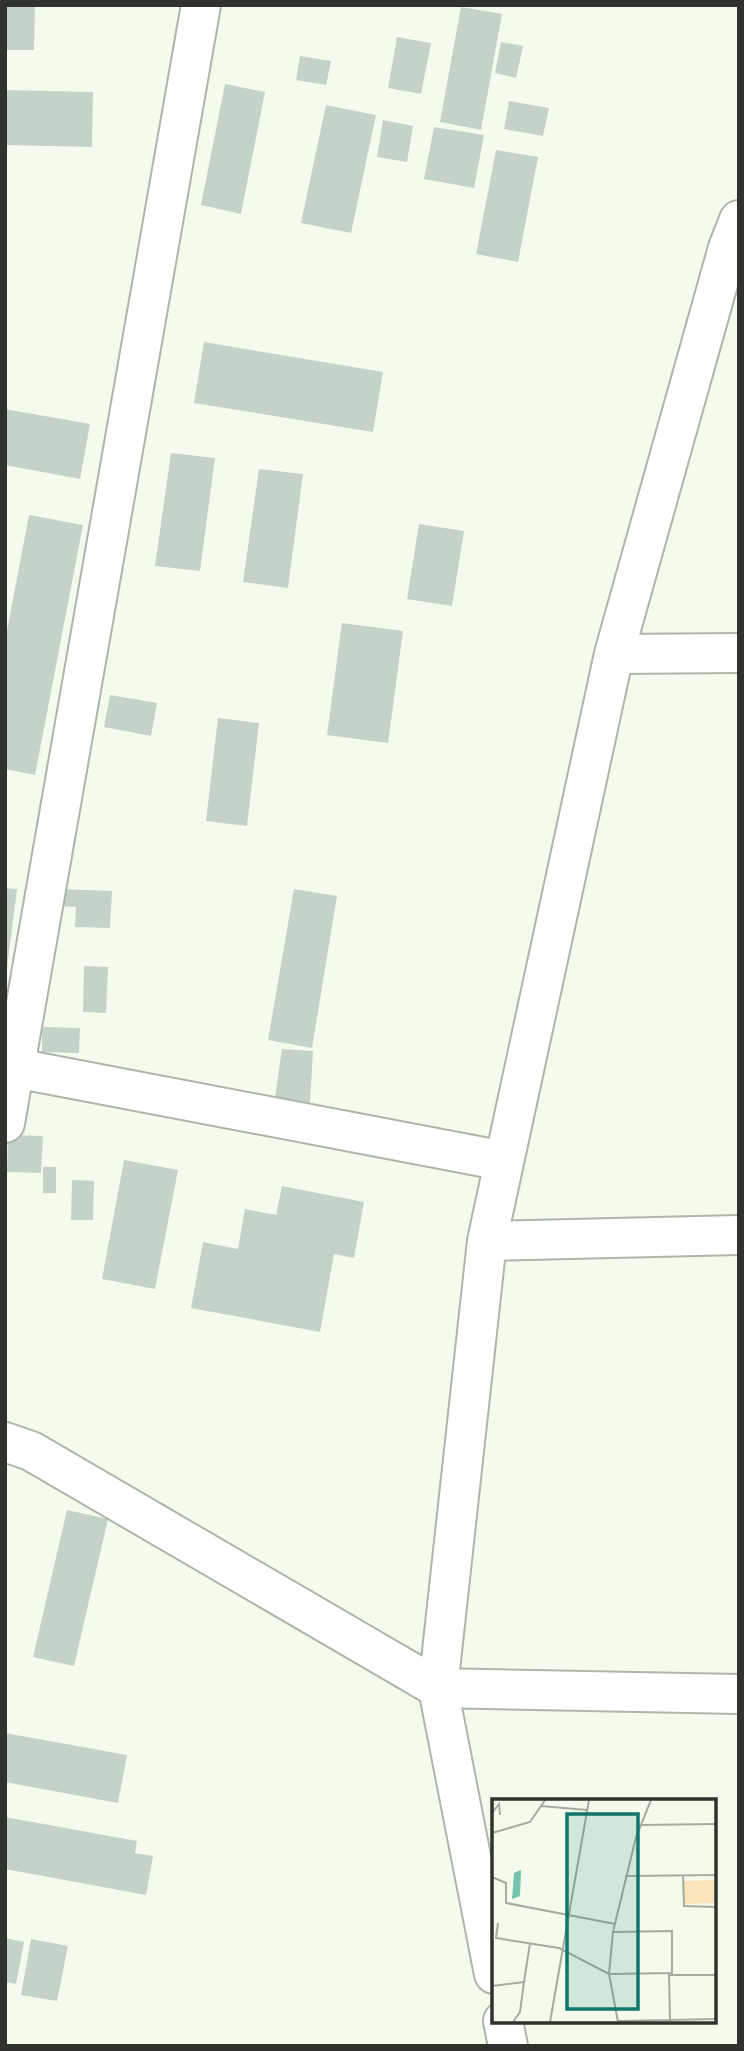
<svg xmlns="http://www.w3.org/2000/svg" width="744" height="2051" viewBox="0 0 744 2051" font-family="'Space Grotesk',sans-serif">
<style>
.building{fill:#c5d2c8}
.lines{fill:none;stroke-linecap:round;stroke-linejoin:round}
.minor-casing{stroke:#afb5a8;stroke-width:42}
.minor{stroke:#fff;stroke-width:38}
.inset-road{fill:none;stroke:#a6aba0;stroke-width:2}
.view{fill:#0f766e;fill-opacity:0.15;stroke:#0f766e;stroke-width:3.5}
.inset-edge{fill:none;stroke:#30332d;stroke-width:3.5}
</style>
<rect width="100%" height="100%" fill="#f4fbed"/>
<path class="building" d="M5,5L35,6L34,50H5Z
M461,7L502,14L481,130L440,122Z
M397,37L431,43L421,94L388,88Z
M501,42L523,46L516,78L495,73Z
M300,56L331,61L326,85L296,80Z
M225,84L265,92L241,214L201,205Z
M5,90L93,92L92,147L5,145Z
M509,101L549,108L543,136L504,129Z
M326,105L376,115L351,233L301,223Z
M383,120L413,126L407,162L377,157Z
M434,127L484,135L474,188L424,179Z
M496,150L538,157L518,262L476,254Z
M204,342L383,372L373,432L194,403Z
M5,409L90,424L80,479L5,465Z
M171,453L215,458L200,571L155,566Z
M259,469L303,474L288,588L243,582Z
M29,515L83,525L35,775L5,769V641Z
M419,524L464,531L452,606L407,599Z
M342,623L403,631L388,743L327,735Z
M110,695L157,703L151,736L104,727Z
M218,718L259,723L247,826L206,821Z
M5,888L17,889L7,968H5Z
M59,889L112,891L110,928L75,927L76,907L58,906Z
M294,889L337,896L312,1048L268,1040Z
M84,966L108,967L106,1013L83,1012Z
M42,1027L80,1028L79,1053L42,1052Z
M282,1049L313,1051L310,1103L275,1097Z
M8,1135L43,1136L41,1173L7,1172Z
M124,1160L178,1170L155,1289L102,1279Z
M43,1167H56V1193H43Z
M72,1180L94,1181L93,1220H71Z
M282,1186L364,1202L354,1258L334,1254L320,1332L191,1308L203,1242L238,1249L245,1209L276,1215Z
M67,1510L108,1519L74,1666L33,1657Z
M5,1733L127,1755L118,1803L5,1782Z
M5,1817L137,1841L135,1853L153,1856L146,1895L5,1869Z
M5,1938L24,1942L16,1984L5,1982Z
M31,1939L68,1946L57,2001L21,1995Z"/>
<g class="lines">
<g class="minor-casing">
<path id="minor" d="M614,654L739,653
M5,1066L504,1161
M5,1123L201,5
M487,1241L739,1235
M5,1442L31,1451L438,1688L739,1694
M494,1974L438,1688L487,1241L614,654L728,248L739,220
M503,2021L508,2046"/>
</g>
<use href="#minor" class="minor"/>
</g>
<g transform="translate(492 1799)">
<rect width="224" height="224" fill="#f4fbed"/>
<path d="M224,81V104L192,105V82Z" fill="#fae4b9"/>
<path d="M29,71L28,97L20,100L22,74Z" fill="#73c4ae"/>
<path class="inset-road" d="M49,7L95,11M0,14L7,5L8,16M149,26L224,25M0,34L38,23L53,1M133,77L224,76M191,77L192,107L224,108M0,78L14,84V104L123,125M6,124L4,139L67,149L117,175L180,174V132L121,133M224,176H177L178,221L224,220M0,187L32,183L38,144M126,222L178,221M21,223L28,213L32,183M58,223L97,1M126,223L117,175L121,133L144,38L159,1"/>
<path class="view" d="M75,15H146V210H75Z"/>
<rect width="224" height="224" class="inset-edge"/>
</g>
<rect width="744" height="2051" fill="none" stroke="#30332d" stroke-width="14"/>
</svg>
